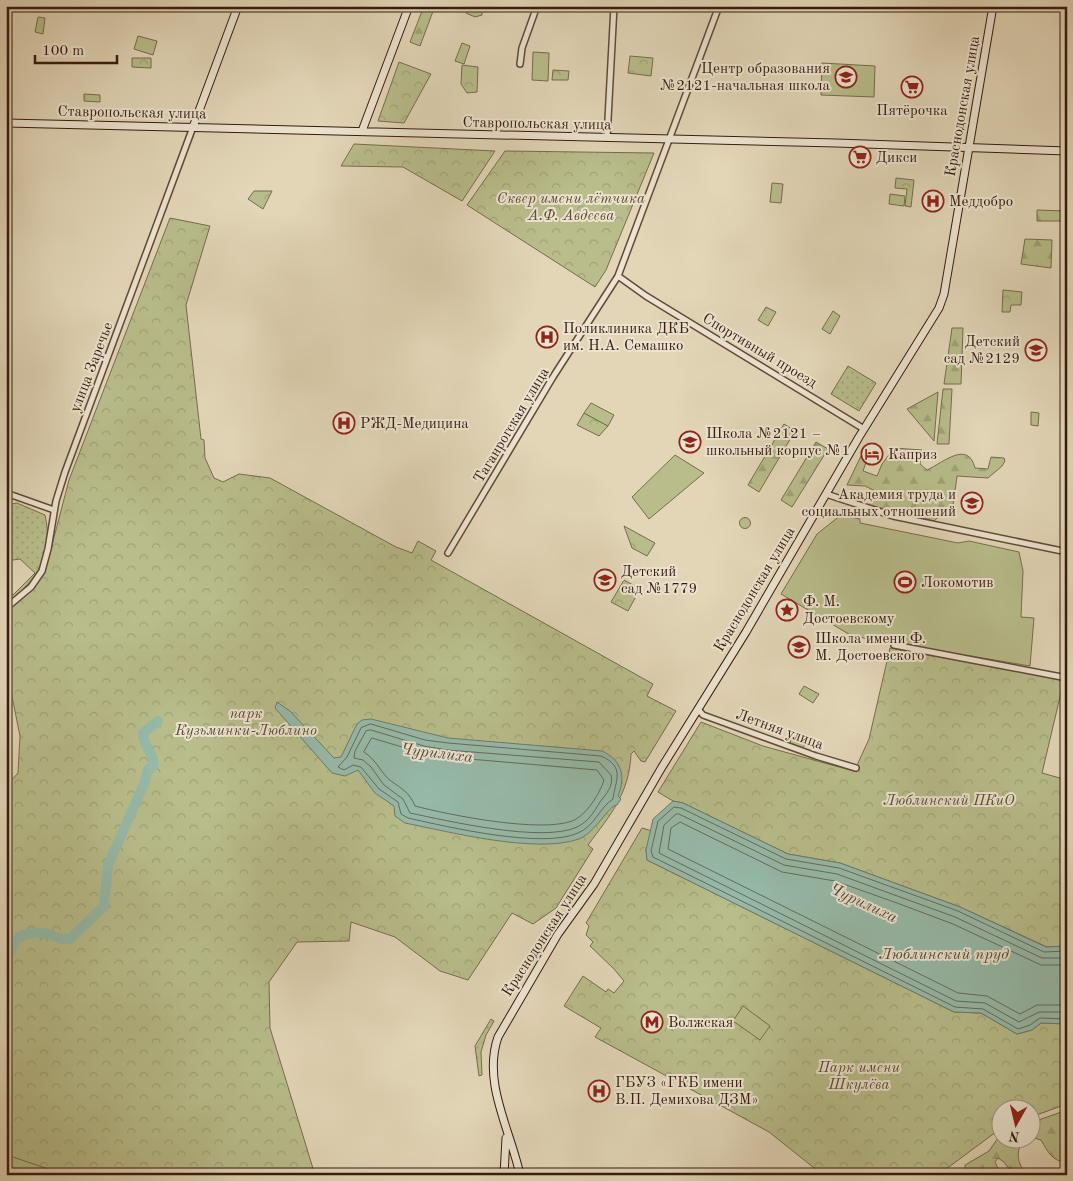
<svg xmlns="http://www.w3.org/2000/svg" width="1073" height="1181" viewBox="0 0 1073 1181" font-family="'Old Standard TT',serif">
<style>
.grass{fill:url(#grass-dots);stroke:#776c4c}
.forest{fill:url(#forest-firs);stroke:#776c4c}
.park{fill:url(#park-crowns);stroke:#776c4c}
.pitch{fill:#b8bd8b;stroke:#776c4c}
.water{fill:#96baa9;stroke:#707a6b}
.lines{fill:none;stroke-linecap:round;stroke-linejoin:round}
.shore{stroke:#666a5c;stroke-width:1}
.river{stroke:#96baa9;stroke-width:10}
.street-casing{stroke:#614a38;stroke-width:8}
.secondary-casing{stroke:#361b0e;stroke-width:9}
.street{stroke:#ece4d0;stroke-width:5}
.secondary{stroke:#ece4d0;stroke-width:7}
.labels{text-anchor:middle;stroke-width:4;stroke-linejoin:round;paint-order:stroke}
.poi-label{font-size:15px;fill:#361b0e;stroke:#ece4d0;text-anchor:start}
.street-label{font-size:15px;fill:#361b0e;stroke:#ece4d0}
.park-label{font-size:15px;font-style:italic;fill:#5d4c34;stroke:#ece4d0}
.water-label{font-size:16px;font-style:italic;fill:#534b3c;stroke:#ece4d0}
</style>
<defs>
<pattern id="grass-dots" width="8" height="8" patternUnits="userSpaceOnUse" patternTransform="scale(1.25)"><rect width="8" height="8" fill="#b8bd8b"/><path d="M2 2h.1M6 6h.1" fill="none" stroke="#9fa277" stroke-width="1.8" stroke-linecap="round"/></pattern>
<pattern id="forest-firs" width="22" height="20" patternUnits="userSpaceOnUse" patternTransform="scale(1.25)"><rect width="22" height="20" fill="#b8bd8b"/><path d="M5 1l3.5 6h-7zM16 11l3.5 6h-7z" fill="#9fa277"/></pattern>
<pattern id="park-crowns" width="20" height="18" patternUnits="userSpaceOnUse" patternTransform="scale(1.25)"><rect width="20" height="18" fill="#b8bd8b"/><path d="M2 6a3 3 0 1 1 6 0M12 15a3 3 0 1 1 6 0" fill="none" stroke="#9fa277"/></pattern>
</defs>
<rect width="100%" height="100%" fill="#e2d6b7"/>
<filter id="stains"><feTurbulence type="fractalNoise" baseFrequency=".004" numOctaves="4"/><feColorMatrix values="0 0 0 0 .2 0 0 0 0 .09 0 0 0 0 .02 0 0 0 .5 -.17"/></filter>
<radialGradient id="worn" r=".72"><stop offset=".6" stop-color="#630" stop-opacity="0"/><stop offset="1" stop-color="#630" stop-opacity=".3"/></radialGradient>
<path class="grass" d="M848,366L876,383L859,411L831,394Z
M17,503L45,515C54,555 37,580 6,604V592L13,595L35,573L20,559L6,561V505Z
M491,1019L494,1021L486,1035L481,1052L482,1075L479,1076L475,1046Z"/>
<path class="forest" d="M424,6H435L420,46L410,42Z
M1037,210L1067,211V221H1037Z
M1025,239L1052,240L1051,268L1021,264Z
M952,328H963L961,384H944Z
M943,389H952L949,444H937Z
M938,392L934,441L907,409Z
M784,424L795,431L759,492L748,485Z
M816,442L828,449L792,507L781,500Z
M894,448L922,450L920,464L927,470C944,462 968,440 975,468L988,469L991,457L1004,458L1005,461L1002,466L988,478L957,476L952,513L944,512L934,521L869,505L877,492L865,486L847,485L861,456L868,457L863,471L877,476L882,464Z
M1067,1110V1163C1052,1161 1048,1152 1041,1140L1031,1137L1030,1123Z
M1000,1135V1138L1024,1139C1015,1152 1017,1163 1027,1175H1013L1004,1162L998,1158L995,1162L1001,1175H979L965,1169V1165L989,1151Z"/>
<path class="park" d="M469,6H482V15L475,17L466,13Z
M630,56L653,58L651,76L628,73Z
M132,58H151V68L132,67Z
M399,62L431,74L404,123L378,121Z
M462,65L478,67L477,92L467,93L461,84Z
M553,70L569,71L568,80H552Z
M84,94L100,95V102L84,101Z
M354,144L495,151L462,201L403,167L341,166Z
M505,151L654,153L606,270L595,287L467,205Z
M896,178L914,180L911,207L905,206L907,189L895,188Z
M254,191H272L263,209L248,199Z
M170,218L210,226L186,305L201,439L204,440L205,458L214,478L223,482L239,474L270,478L396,547L412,553L418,541L436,551L431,560L653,684L647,696L676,711L645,762L641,761L634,751L631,754C629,794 611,814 588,845L593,849L556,908L533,924L512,913L468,980L440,971L395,937L351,922L349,941L297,942L269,982L270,1028L315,1175H6V786L18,773L20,736L6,667V612L33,589L45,572L69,480Z
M1003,290L1022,292L1021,305H1011L1010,312H1002Z
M766,307L776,312L768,326L758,320Z
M584,413L608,426L599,436L577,425Z
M739.5 523a5.5 5.5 0 1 1 11 0a5.5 5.5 0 1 1-11 0Z
M624,526L655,543L647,556L632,548Z
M624,580L640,589L628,611L611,602Z
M890,648L1064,680L1042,773L1067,780V946L1047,947L960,907L840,863L788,854L683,803L673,801L658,792L701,722L763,746L857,772L858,763L869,739Z
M804,686L819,694L813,703L799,694Z
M792,737L806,742L803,748L790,743Z
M642,828L652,831L646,850L647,860L954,1012L981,1013L1017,1034L1032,1030L1041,1023L1067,1024V1104L1031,1117L1030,1108H1000V1129L938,1175H823L769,1132L595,1037L601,1028L564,1006L583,976L606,992L608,989L614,993L624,981L614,969L590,946L593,942L586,935L589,926L586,923Z"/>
<path class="pitch" d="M38,17L45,18L43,34L35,32Z
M138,36L157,41L153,55L134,49Z
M462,43L470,46L464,64L455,61Z
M533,52L549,53L548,81L532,80Z
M822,63L875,66L874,97L821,95Z
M772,183L783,184L781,203L770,202Z
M890,194L905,196L904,206L889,204Z
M833,311L840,316L830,334L822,329Z
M591,403L614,415L608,426L584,413Z
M1031,412L1039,413L1038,426L1031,425Z
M675,455L704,473L649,519L632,497Z
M841,515L860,519V523L958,543L969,541L1019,552L1023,571L1021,617L1034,618L1030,666L852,636L781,594L817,534Z
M743,1006L770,1026L760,1040L733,1021Z
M10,1156L63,1174V1175H6V1159Z"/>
<path class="water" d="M277,702L290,711L334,758L341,757L357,724L362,720L371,719L448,738L602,751C622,760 626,777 618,796L621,799L617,805C609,805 595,833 579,839C536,854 450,832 405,823L395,816L394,806L375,793L358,770L345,776L332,773L275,708Z
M673,801L683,803L788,854L840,863L960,907L1046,947L1067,946V1024L1041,1023L1032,1030L1017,1034L981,1013L954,1012L647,860L646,850L653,819Z"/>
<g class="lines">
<path class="shore" d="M371,724L425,740L448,743L601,756C626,767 615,781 613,799C599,808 595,826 578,833C542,849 448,827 408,818L401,814L398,802L379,789L361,767L353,765L344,770L338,767L347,757L361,728Z
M371,730L424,746L447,750L599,762L611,775C614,786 606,794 600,802C594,812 588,822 577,827C543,843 448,821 410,813L403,799L384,785L371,767L363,760L354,758L355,751L366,731Z
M372,738L422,753L446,757L597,770L604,780C600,793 586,816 572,821C540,833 449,815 415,806C409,792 402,789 391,781C382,775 377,760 364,752Z
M1067,951L1044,952L958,911L839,868L786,859L681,808L674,807L658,821L651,851L653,857L955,1007L983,1009L1018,1029L1030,1025L1040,1018L1067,1019
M1067,958H1042L955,917L837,874L784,865L679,814H676L664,825L659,853L956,1001L985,1003L1019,1022L1039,1012H1067
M1067,965H1041L953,924L897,903L835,881L782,872L680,822L671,828L668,849L958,993L987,996L1020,1014L1037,1005H1067"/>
<path class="river" d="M6,952H10L18,937C27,934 38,931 47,934C58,937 58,940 70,939L104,906L108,865L144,784L148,769L154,765C153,752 143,746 143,733L158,721"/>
<g class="street-casing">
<path id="street" d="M520,64L522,48L537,6
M607,138L614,6
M618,276L646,296L864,429
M6,493L54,510
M826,494L893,516L1067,552
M448,553L553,377L618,276L719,6
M6,608L31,587L42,571L48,549L56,501L65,472L193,127
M894,645L1067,678
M698,709L703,715L816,756L856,768"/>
</g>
<g class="secondary-casing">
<path id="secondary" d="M6,123L836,143L1067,151
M193,127L238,6
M362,131L409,6
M504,1175L506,1138
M520,1175C511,1131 482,1083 498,1037L558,934L594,884L662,767L746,632L859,437L939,308L944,294L993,6"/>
</g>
<use href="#street" class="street"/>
<use href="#secondary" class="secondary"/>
</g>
<defs>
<g id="school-ring" transform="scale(1.125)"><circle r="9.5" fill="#ece4d0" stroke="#8f2418" stroke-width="1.5"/><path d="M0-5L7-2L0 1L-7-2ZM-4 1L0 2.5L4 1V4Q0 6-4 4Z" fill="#8f2418"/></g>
<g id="supermarket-ring" transform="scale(1.125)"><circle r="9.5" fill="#ece4d0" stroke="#8f2418" stroke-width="1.5"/><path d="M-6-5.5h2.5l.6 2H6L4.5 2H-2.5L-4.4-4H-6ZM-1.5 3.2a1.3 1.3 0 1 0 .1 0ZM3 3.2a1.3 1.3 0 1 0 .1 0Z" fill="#8f2418"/></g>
<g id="hospital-ring" transform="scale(1.125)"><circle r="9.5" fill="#ece4d0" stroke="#8f2418" stroke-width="1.5"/><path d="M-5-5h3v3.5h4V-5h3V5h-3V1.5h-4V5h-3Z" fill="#8f2418"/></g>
<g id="hotel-ring" transform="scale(1.125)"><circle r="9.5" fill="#ece4d0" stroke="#8f2418" stroke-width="1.5"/><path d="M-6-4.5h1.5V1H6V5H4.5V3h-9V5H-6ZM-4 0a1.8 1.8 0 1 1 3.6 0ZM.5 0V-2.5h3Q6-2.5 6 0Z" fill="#8f2418"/></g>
<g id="university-ring" transform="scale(1.125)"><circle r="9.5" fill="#ece4d0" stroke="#8f2418" stroke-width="1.5"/><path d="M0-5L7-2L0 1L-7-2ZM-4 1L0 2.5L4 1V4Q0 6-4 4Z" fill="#8f2418"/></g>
<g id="stadium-ring" transform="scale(1.125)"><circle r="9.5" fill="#ece4d0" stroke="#8f2418" stroke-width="1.5"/><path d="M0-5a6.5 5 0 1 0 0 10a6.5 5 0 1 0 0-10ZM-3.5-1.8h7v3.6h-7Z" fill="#8f2418"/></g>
<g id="sight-ring" transform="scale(1.125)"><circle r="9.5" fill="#ece4d0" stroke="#8f2418" stroke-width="1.5"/><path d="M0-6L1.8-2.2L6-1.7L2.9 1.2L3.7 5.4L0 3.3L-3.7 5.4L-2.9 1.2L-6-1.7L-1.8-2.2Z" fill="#8f2418"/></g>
<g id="metro-ring" transform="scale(1.125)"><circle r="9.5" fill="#ece4d0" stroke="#8f2418" stroke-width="1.5"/><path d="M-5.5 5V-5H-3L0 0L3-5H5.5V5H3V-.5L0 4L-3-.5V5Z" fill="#8f2418"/></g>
</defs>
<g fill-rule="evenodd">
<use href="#school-ring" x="846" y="77"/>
<use href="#supermarket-ring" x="912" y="87"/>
<use href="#supermarket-ring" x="860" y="157"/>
<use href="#hospital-ring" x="933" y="201"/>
<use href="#hospital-ring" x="547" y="337"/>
<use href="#school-ring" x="1036" y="350"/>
<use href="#hospital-ring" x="344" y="423"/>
<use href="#school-ring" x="690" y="442"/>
<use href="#hotel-ring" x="872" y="454"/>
<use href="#university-ring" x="972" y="503"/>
<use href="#school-ring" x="605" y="580"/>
<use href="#stadium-ring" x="905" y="582"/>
<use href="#sight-ring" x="787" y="610"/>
<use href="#school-ring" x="799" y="647"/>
<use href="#metro-ring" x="652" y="1022"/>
<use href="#hospital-ring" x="599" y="1091"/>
</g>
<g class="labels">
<g class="poi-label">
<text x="830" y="73" text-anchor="end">Центр образования<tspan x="830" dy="17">№2121-начальная школа</tspan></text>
<text x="912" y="115" text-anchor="middle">Пятёрочка</text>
<text x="876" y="162">Дикси</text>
<text x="949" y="206">Меддобро</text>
<text x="563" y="333">Поликлиника ДКБ<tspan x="563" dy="17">им. Н.А. Семашко</tspan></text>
<text x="1020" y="346" text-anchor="end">Детский<tspan x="1020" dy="17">сад №2129</tspan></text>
<text x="360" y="428">РЖД-Медицина</text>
<text x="706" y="438">Школа №2121 –<tspan x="706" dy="17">школьный корпус №1</tspan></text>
<text x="888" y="459">Каприз</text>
<text x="956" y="499" text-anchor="end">Академия труда и<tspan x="956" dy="17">социальных отношений</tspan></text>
<text x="621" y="576">Детский<tspan x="621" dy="17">сад №1779</tspan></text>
<text x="921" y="587">Локомотив</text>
<text x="803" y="606">Ф. М.<tspan x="803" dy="17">Достоевскому</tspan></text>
<text x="815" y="643">Школа имени Ф.<tspan x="815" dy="17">М. Достоевского</tspan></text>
<text x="668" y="1027">Волжская</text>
<text x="615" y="1087">ГБУЗ «ГКБ имени<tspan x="615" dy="17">В.П. Демихова ДЗМ»</tspan></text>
</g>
<g class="street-label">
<text transform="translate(962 106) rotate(-80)" y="5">Краснодонская улица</text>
<text transform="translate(132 112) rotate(1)" y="5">Ставропольская улица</text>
<text transform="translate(537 123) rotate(1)" y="5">Ставропольская улица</text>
<text transform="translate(760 350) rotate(31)" y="5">Спортивный проезд</text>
<text transform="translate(91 367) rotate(-69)" y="5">улица Заречье</text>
<text transform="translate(511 425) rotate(-59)" y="5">Таганрогская улица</text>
<text transform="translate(754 589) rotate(-59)" y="5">Краснодонская улица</text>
<text transform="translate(780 729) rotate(20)" y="5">Летняя улица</text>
<text transform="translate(544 935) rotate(-57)" y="5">Краснодонская улица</text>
</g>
<g class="park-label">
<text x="571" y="203">Сквер имени лётчика<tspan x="571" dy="17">А.Ф. Авдеева</tspan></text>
<text x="246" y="718">парк<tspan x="246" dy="17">Кузьминки-Люблино</tspan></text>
<text x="949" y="805">Люблинский ПКиО</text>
<text x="859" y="1072">Парк имени<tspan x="859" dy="17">Шкулёва</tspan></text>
</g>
<g class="water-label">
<text transform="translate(437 752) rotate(7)" y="6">Чурилиха</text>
<text transform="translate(864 902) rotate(25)" y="6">Чурилиха</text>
<text x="944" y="959">Люблинский пруд</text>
</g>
</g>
<rect width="1073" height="1181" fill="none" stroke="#e2d6b7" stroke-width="25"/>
<rect x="8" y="8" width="1058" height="1166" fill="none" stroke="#361b0e" stroke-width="2.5"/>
<rect x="12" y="12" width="1048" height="1156" fill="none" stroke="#361b0e"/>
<g transform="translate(1016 1124) rotate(188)"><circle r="24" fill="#ece4d0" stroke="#a39482"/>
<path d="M0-4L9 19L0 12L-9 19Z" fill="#8f2418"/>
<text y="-8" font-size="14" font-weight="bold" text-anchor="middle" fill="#361b0e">N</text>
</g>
<path d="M35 55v8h82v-8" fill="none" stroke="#361b0e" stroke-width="2.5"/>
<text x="42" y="55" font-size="15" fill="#361b0e" stroke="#ece4d0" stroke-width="4" paint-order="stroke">100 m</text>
<rect width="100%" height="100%" filter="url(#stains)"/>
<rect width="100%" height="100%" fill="url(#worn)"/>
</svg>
